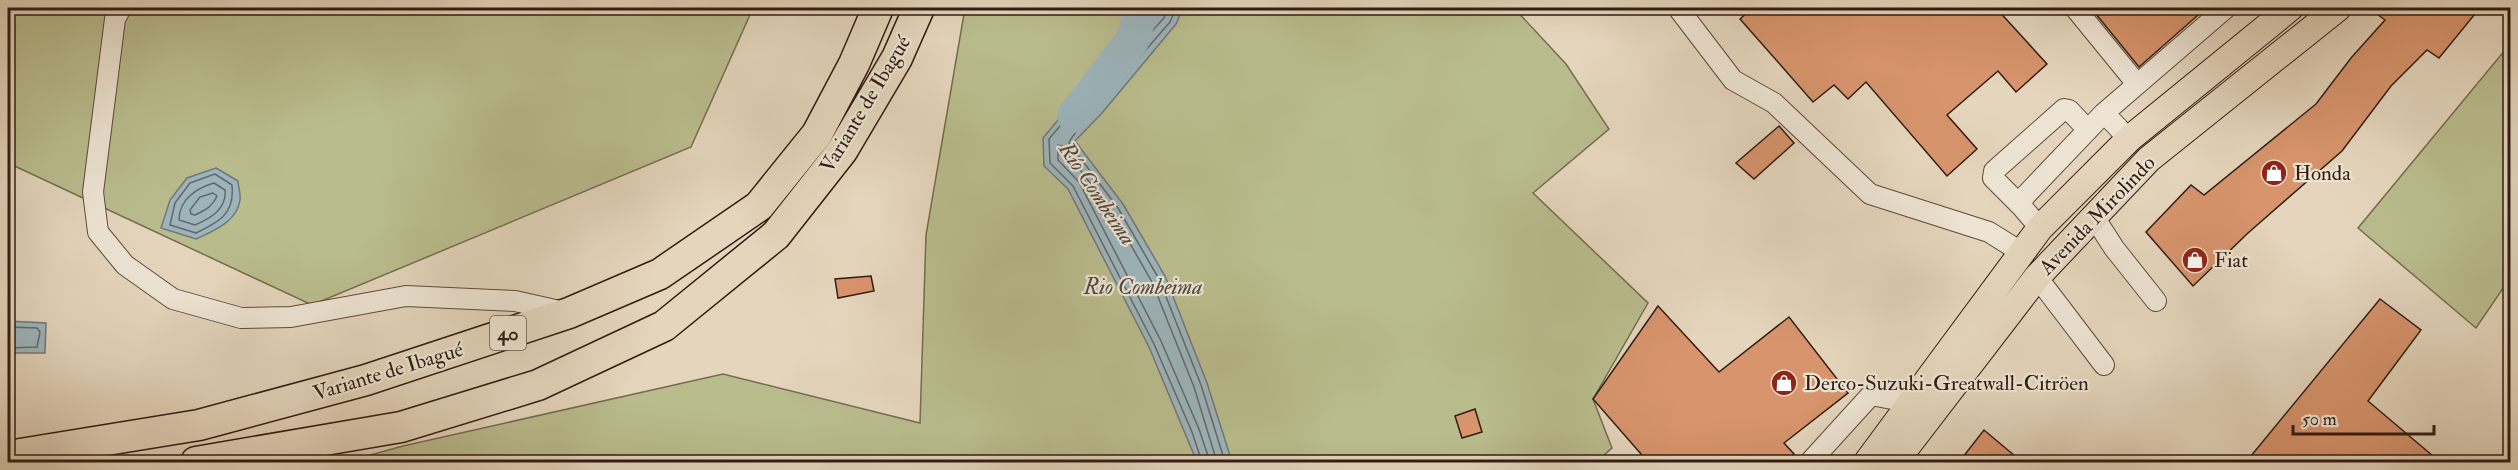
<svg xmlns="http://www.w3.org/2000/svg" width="2518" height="470" viewBox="0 0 2518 470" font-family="'IM FELL Double Pica',serif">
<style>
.green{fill:#b9bc8d;stroke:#756c50;stroke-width:1.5}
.water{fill:#9cb5bd;stroke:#717879;stroke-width:1.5}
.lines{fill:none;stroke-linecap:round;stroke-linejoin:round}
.shore{stroke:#666868;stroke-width:1.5}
.river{stroke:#9cb5bd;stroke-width:34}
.building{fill:#d7946d;stroke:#311c13;stroke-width:1.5}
.minor-casing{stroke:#5e4a3d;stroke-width:22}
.major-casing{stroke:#311c13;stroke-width:28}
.highway-casing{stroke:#311c13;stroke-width:33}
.minor{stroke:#ede4d3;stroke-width:20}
.major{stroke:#e4d5bc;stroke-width:26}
.highway{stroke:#e4d5bc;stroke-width:30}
.labels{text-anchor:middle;stroke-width:4.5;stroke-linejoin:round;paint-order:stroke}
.shield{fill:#ede4d3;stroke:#69584d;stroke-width:1.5}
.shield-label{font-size:20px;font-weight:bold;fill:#311c13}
.street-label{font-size:21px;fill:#311c13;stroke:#ede4d3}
.poi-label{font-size:21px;fill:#311c13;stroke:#ede4d3;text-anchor:start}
.water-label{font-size:22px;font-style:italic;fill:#514a46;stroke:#ede4d3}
</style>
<rect width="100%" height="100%" fill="#e4d5bc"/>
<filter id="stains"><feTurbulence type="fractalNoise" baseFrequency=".00333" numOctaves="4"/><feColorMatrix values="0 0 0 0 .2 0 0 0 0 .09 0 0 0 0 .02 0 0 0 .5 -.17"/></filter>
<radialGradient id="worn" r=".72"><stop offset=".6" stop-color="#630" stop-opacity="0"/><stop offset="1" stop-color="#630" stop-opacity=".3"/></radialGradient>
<path class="green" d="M8,8H753L691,147L312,305L8,163Z
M965,8H1514L1566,64L1609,129L1533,193L1648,303L1593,399L1612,448L1596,462H345L403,446L723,374L920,423L926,235Z
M2510,44V278L2476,328L2358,228Z"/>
<path class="water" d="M1132,8H1183L1176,24L1102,113L1075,141L1123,204L1165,276L1207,383L1232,462H1197L1149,347L1068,189L1044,166L1043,138L1072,103L1123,62Z
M216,168L238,181C238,186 241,194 240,200C237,222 213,231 196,239L161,228L170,200L187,178Z
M8,321L46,323L45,353H8Z"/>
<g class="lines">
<path class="shore" d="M1137,8L1129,64L1131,67L1170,22L1176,8
M1145,8L1140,38L1143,41L1164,18L1168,8
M215,174L232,185C235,214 219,222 196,233L170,225L175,203L190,183Z
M214,183L225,190C227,209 211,218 195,225L179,220C179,199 197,188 214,183Z
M213,193L217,196C212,207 205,210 195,215L191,214L190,210L200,197Z
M8,327L37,328L40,332L37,347L8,348
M1202,462L1192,432L1154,344L1073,186L1050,163L1049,139L1076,107L1124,70L1127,71V74C1118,85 1070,135 1069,143L1118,208L1159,279L1201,385L1225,462
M1210,462L1199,429L1161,341L1079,182L1058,160V145L1062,146L1112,212L1152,282L1194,387L1217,462"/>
<path class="river" d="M1074,116L1132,41L1142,8"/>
</g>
<path class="building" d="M1752,8H1996L2047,64L2016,92L1998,71L1947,115L1977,149L1947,176L1866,82L1848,99L1834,85L1813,102L1740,19Z
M2091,8H2206L2139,67Z
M2369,8H2467L2475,14L2439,58L2427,50L2391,86L2342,151L2248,233L2193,286L2146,232L2191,185L2204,195L2316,104L2351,58L2385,20Z
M1779,126L1794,143L1754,179L1736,163Z
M871,276L874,291L838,298L835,279Z
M2380,299L2421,330L2368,401L2440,462H2246Z
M1658,306L1719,372L1789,317L1848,393L1784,443L1794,454L1786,462H1648L1593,399Z
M1475,409L1482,432L1462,438L1455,416Z
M1984,430L2022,462H1959Z"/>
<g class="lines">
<g class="minor-casing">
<path id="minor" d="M121,8L115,19L93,192L98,232L125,265L173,299L241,318L291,317L406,296L515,301L564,312
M1678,8L1733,80L1774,103L1870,194L1989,232L2021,252
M2075,8L2137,84
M2104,113L2129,139
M2022,207L1993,178L1994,171L2064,109L2069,110L2088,130
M2094,217L2114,248L2156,301
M2040,228L2022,207L2023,198L2104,113L2226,8
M2037,277L2104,365
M1810,462L1871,395L1913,403"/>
</g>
<g class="major-casing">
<path id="major" d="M1867,462L2040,228L2129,139L2290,8
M1895,462L2037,277L2149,159L2338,8"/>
</g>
<g class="highway-casing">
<path id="highway" d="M8,456L199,425L366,380L569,313L660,274L759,206L817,134L854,64L878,8
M196,462L401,427L538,385L664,326L776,235L842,151L897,58L919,8"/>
</g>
<use href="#minor" class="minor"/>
<use href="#major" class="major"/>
<use href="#highway" class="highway"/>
</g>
<defs>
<g id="shop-disc" transform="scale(1.35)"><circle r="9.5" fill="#8f2418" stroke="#ede4d3"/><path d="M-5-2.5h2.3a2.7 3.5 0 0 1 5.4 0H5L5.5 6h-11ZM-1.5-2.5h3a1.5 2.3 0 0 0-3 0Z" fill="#fff"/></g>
</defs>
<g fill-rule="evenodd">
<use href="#shop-disc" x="2274" y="173"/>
<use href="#shop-disc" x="2195" y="260"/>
<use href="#shop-disc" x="1784" y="383"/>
</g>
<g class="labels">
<rect class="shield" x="490" y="316" width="36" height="34" rx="4.5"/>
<g class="shield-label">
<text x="508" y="340">40</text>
</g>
<g class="street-label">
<text transform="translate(865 104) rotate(-59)" y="7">Variante de Ibagué</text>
<text transform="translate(2097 215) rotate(-46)" y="7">Avenida Mirolindo</text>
<text transform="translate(388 371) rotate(-17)" y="7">Variante de Ibagué</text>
</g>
<g class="poi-label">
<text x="2294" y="180">Honda</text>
<text x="2214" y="267">Fiat</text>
<text x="1804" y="390">Derco-Suzuki-Greatwall-Citröen</text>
</g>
<g class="water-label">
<text transform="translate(1098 193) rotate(56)" y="8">Río Combeima</text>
<text x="1143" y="294">Rio Combeima</text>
</g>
</g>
<rect width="2518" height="470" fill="none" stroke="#e4d5bc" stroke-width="30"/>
<rect x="9" y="9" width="2500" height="452" fill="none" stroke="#311c13" stroke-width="3"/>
<rect x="15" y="15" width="2488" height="440" fill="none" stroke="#311c13" stroke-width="1.5"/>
<path d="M2293 425v9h141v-9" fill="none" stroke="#311c13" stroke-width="3"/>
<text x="2302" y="425" font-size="18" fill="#311c13" stroke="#ede4d3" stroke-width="4.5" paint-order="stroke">50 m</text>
<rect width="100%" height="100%" filter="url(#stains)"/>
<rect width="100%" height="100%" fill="url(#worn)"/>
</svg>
